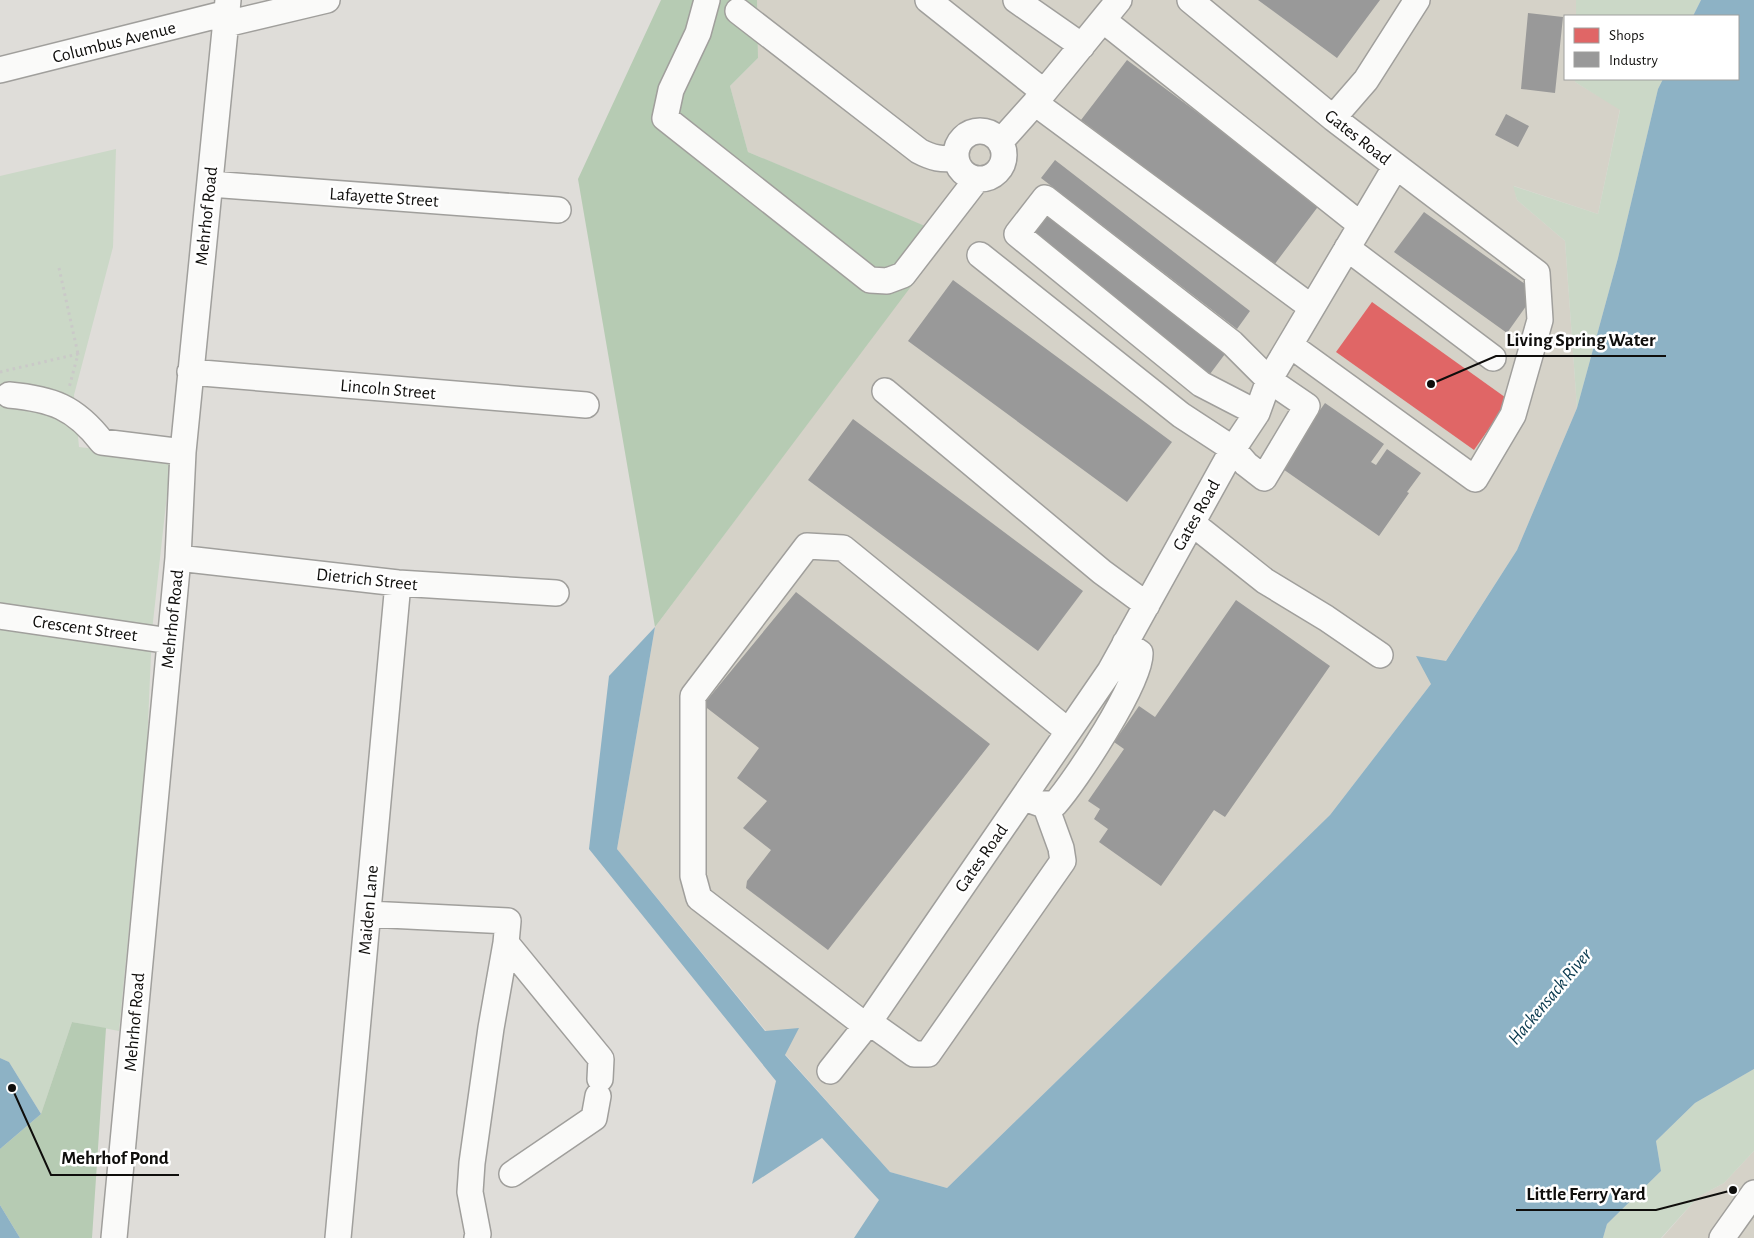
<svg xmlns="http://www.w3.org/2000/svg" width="1754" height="1238" viewBox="0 0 1754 1238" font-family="'Alegreya Sans',sans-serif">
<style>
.built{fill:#d5d2c8}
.green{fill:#cbd8c7}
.forest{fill:#b6cbb3}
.water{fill:#8db2c5}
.shops{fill:#e06666}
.industry{fill:#999}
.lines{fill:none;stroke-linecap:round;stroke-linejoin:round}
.minor-casing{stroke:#a09f9c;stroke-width:28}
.path{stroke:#cac9c8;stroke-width:3;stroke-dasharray:2.5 4;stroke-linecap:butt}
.minor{stroke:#fafaf9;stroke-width:25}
.labels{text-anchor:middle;stroke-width:5;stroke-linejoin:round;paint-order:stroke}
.street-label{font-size:18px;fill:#0f0e0c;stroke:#fff}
.water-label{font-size:19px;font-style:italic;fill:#06364b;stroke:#fff}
.leader{fill:none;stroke:#0f0e0c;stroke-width:2}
.callout-dot{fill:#0f0e0c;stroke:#fff;stroke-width:2}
.callout-label{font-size:19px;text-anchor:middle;font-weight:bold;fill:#0f0e0c;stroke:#fff;stroke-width:5;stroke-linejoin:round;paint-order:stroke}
</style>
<rect width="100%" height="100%" fill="#dfddd9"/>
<path class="built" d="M757,0H1576V16H1565V79H1575V82L1620,109L1598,214L1514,186L1517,200L1565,241L1577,408L1517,550L1431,684L1330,815L947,1188L890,1172L785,1054L617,849L655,627L948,236L748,152L730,86L758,58Z
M1754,1151V1238H1662L1698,1197L1724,1183Z"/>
<path class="green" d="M1576,0H1701L1693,16H1576Z
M1575,79H1663L1658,89L1618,258L1577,408L1565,241L1517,200L1513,186L1598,214L1620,110L1575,82Z
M116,149L113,247L74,395L79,447L171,458L152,631L147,746L119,1031L72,1022L41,1114L9,1062L0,1058V176Z
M1754,1069V1151L1724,1183L1698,1197L1661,1238H1603L1607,1224L1661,1171L1656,1141L1695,1103Z"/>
<path class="forest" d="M661,0H757L758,58L730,86L748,152L949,236L655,627L578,179Z
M72,1022L106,1028L92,1238H20L0,1205V1149L41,1114Z"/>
<path class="water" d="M1701,0H1754V1069L1695,1103L1656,1141L1661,1171L1607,1224L1603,1238H854L879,1200L822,1138L752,1184L776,1081L589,849L609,676L655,627L617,849L765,1031L799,1028L785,1055L890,1172L947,1188L1330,815L1431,684L1416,656L1446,661L1517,550L1577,408L1618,258L1658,89L1663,79H1738V16H1693Z
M0,1058L9,1062L41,1114L0,1149Z
M0,1205L20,1238H0Z"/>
<path class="shops" d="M1372,302L1509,400L1474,450L1336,352Z"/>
<path class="industry" d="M1258,0H1380L1337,58Z
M1528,13L1563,17L1555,93L1521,89Z
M1127,60L1320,204L1274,265L1081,120Z
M1506,114L1529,126L1518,147L1495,135Z
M1055,160L1250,311L1237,329L1041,178Z
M1424,212L1536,292L1507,333L1394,252Z
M1047,214L1228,350L1210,374L1029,238Z
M953,280L1172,442L1127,502L908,341Z
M1325,403L1384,444L1371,462L1376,465L1387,449L1421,473L1407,492L1409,493L1379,536L1280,467Z
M853,419L1083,591L1038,651L808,480Z
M796,592L990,744L828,950L746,888L747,881L771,850L743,828L767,801L737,778L759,748L703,705Z
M1236,600L1330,666L1225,817L1214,810L1161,886L1099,842L1108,829L1094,819L1100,809L1088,801L1124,749L1114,742L1139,706L1155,717Z"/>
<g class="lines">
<g class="minor-casing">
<path id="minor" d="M707,0L698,33L671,90L665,118L870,280L887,281L903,275L977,179
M928,0L1044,92
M1016,0L1082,46
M738,11L919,151C932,158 942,160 956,158
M1103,20L1361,225
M226,24L327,0
M0,70L227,13
M1035,103L1311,307
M1333,118L1366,80L1417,0
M956 155a24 24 0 1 1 48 0a24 24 0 1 1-48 0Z
M1000,142L1035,103L1119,0
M210,184L558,210
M1347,248L1493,358
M980,255L1181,415L1233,449L1246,464L1264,478L1307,406L1269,380L1232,343L1045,198L1017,234L1201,384L1257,413
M1290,345L1475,479L1513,415L1540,320L1537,273L1396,166
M190,372L586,405
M885,391L1102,572L1147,605
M9,395C52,399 75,407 102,442L183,452
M1192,523L1265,581L1326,618L1380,655
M178,558L398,583L556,593
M0,616L170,641
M1030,800L1041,804H1055C1075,782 1142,680 1140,653L1125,643
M368,914L508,921L506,943L491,1028L472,1163L470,1192L478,1234L477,1238
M506,943L601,1059L600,1079
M869,1022L914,1054H928L1063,861L1061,848L1045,804
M866,1026L699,898L693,876V696L807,546L843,548L1068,731
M830,1071L869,1022L1110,671L1233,449L1257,413L1269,380L1396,166L1333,118L1190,0
M512,1174L594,1118L598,1096
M114,1238L178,558L183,452L228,0
M338,1238L398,583
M1722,1238L1754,1193"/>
</g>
<path class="path" d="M59,268L78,354
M0,372L78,354L69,388"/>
<use href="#minor" class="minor"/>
</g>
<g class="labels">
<g class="street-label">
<text transform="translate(114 42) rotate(-14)" y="6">Columbus Avenue</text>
<text transform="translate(1358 137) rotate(38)" y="6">Gates Road</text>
<text transform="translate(384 197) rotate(4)" y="6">Lafayette Street</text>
<text transform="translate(206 216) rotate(-84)" y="6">Mehrhof Road</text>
<text transform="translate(388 389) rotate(5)" y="6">Lincoln Street</text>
<text transform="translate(1196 515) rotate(-61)" y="6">Gates Road</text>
<text transform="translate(367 579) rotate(6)" y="6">Dietrich Street</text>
<text transform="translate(172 619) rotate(-84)" y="6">Mehrhof Road</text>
<text transform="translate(85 628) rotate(8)" y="6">Crescent Street</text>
<text transform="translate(981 858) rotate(-55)" y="6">Gates Road</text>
<text transform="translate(368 910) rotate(-85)" y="6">Maiden Lane</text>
<text transform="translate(134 1022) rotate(-85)" y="6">Mehrhof Road</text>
</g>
<g class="water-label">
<text transform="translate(1549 996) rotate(-50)" y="7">Hackensack River</text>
</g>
</g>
<path class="leader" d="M1431 384L1496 356H1666M12 1088L51 1175H179M1733 1190L1656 1210H1516"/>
<g class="callout-dot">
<circle cx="1431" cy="384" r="5"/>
<circle cx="12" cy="1088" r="5"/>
<circle cx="1733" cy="1190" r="5"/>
</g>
<g class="callout-label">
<text x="1581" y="346">Living Spring Water</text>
<text x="115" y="1164">Mehrhof Pond</text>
<text x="1586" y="1200">Little Ferry Yard</text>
</g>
<rect x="1564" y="15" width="175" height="65" fill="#ffffff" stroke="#9f9f9e"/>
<rect x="1574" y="28" width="25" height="15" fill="#e06666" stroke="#9f9f9e"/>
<text x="1609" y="40" font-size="15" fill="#0f0e0c">Shops</text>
<rect x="1574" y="52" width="25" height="15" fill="#999999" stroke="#9f9f9e"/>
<text x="1609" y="65" font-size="15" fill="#0f0e0c">Industry</text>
</svg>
